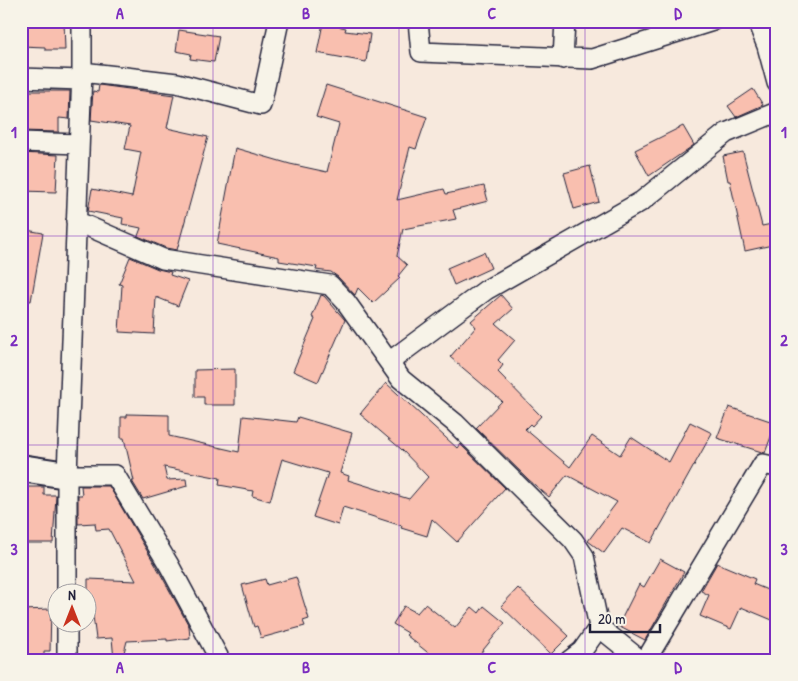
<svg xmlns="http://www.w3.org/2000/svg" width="798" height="681" viewBox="0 0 798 681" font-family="'Patrick Hand',sans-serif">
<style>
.building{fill:#f9bfaf;stroke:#22223b}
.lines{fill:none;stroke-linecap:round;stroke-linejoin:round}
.street-casing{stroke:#22223b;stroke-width:22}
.secondary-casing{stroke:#22223b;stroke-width:30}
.street{stroke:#f7f3e8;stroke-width:19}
.secondary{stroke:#f7f3e8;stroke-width:26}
.grid{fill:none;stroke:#7b2cbf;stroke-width:1;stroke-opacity:0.55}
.neatline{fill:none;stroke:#7b2cbf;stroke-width:2}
.grid-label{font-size:16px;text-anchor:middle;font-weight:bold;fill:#7b2cbf}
</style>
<rect width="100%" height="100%" fill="#f7e9dd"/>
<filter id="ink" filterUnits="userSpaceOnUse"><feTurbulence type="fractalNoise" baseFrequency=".02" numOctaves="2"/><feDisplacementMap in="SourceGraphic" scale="10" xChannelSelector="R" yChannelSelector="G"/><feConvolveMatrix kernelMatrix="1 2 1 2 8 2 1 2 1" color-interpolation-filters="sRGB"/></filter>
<g filter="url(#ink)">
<path class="building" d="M21,21H64L65,50H45V47L21,46Z
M323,23L346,28L345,31L370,34L366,62L317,53Z
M179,30L219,36L214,62L190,59L191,54L176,51Z
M99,85L174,95L167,128L208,137L177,250L166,248L138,236L141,228L122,224L123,218L88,211L92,189L132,197L141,152L125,149L130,126L91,120L93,91L98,92Z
M326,85L427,117L416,149L410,147L397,200L444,189L446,194L484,186L488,201L453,210L456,219L403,229L397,256L407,265L398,276L400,278L373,303L358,288L355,295L338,277L331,272L316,270L317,267L279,261V257L217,244L235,148L290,164L327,172L339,124L316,117Z
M753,89L763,105L736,117L728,106Z
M21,91H70L69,119L59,118V132L21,131Z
M683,126L694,145L649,176L635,150Z
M743,152L762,226L777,223V244L745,251L730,181H728L723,156Z
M21,153L58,155L56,192L21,191Z
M590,166L599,202L574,209L564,173Z
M21,229L43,233L31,301L21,300Z
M484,252L491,268L454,285L447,268Z
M130,257L158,269L171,272L170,275L188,281L178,306L156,297L154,334L119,332L122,285L119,284Z
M321,295L324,296L345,320L318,382L293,371L315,319L312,317Z
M501,295L513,309L496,324L515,340L498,360L503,365L498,372L541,416L532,426L530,424L525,429L570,467L592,436L620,455L631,437L669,462L690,422L712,433L651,543L622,528L604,553L588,541L617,502L567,475L549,497L529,480L476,428L502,401L450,357L476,327L471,321Z
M235,369V405H204V397H195V370Z
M386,383L457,448L460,444L505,488L457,542L432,519L427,536L401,528L402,526L343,507L338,525L313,517L328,473L282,459L270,501L252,496L253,491L219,485L220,478L164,467L167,480L186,479L187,486L143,499L132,481H134L124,438H121V417H127V414L169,415V436L239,452L243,416L296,422L298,417L352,433L340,473L349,476L348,480L409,499L428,477L401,449L360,414Z
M729,407L776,423L765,453L717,438Z
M81,486H109L159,571L189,626L190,638L167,641V639L127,641L122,660H114L112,638L96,639L91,600H88V579L136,581L109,529L96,530L95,523L78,524V495H82Z
M21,487H44V495H56L53,543H21Z
M660,559L684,572L645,640L618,626L639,584L644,587Z
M717,563L755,579L753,584L777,594V622L741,607L731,629L700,616L709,595L701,591Z
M296,577L309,619L303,621L305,626L261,638L257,626L254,627L242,585L265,579L267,585Z
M518,588L569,636L551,654L501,606Z
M425,604L455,628L472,607L479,613L484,606L505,623L475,660H437L406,635L408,633L393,624L404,606L417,613Z
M51,609L50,651H44V657H26V630H21V610Z"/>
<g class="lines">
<g class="street-casing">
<path id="street" d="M418,21L421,52L592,59L713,21
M757,21L767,46L777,83
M563,59L565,21
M82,72L177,83L261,105L279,21
M21,78L82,80
M21,142L79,144
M76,221L163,259L330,285L346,302L401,379L455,423L573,540L584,556L599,627L582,651L570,660
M389,362L486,290L642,201L726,133L777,112
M67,475H115L169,565L220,660
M67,594V475L82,72V21
M67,624V660
M599,627L640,660
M646,660L763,464L777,467"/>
</g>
<g class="secondary-casing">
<path id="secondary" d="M21,468L67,475"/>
</g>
<use href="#street" class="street"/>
<use href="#secondary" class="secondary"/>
</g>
</g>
<path class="grid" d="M213,21V660M399,21V660M585,21V660M21,236H777M21,445H777"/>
<rect width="798" height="681" fill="none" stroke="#f7f3e8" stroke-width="55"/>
<g transform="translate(72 608)"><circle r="24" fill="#f7f3e8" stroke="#a29fa3"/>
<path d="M0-4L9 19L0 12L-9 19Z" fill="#c8321e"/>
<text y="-8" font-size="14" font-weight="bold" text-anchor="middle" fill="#22223b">N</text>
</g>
<path d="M590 624v8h70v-8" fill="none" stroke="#22223b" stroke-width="2.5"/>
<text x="598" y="624" font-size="15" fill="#22223b" stroke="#f7f3e8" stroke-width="4" paint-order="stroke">20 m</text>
<rect x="28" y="28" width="742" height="626" class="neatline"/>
<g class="grid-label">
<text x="120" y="19">A</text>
<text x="306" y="19">B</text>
<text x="492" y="19">C</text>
<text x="678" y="19">D</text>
<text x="14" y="138">1</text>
<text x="784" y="138">1</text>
<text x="14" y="346">2</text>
<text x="784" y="346">2</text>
<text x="14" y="555">3</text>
<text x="784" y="555">3</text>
<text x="120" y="673">A</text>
<text x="306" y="673">B</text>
<text x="492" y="673">C</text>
<text x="678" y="673">D</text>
</g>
</svg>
